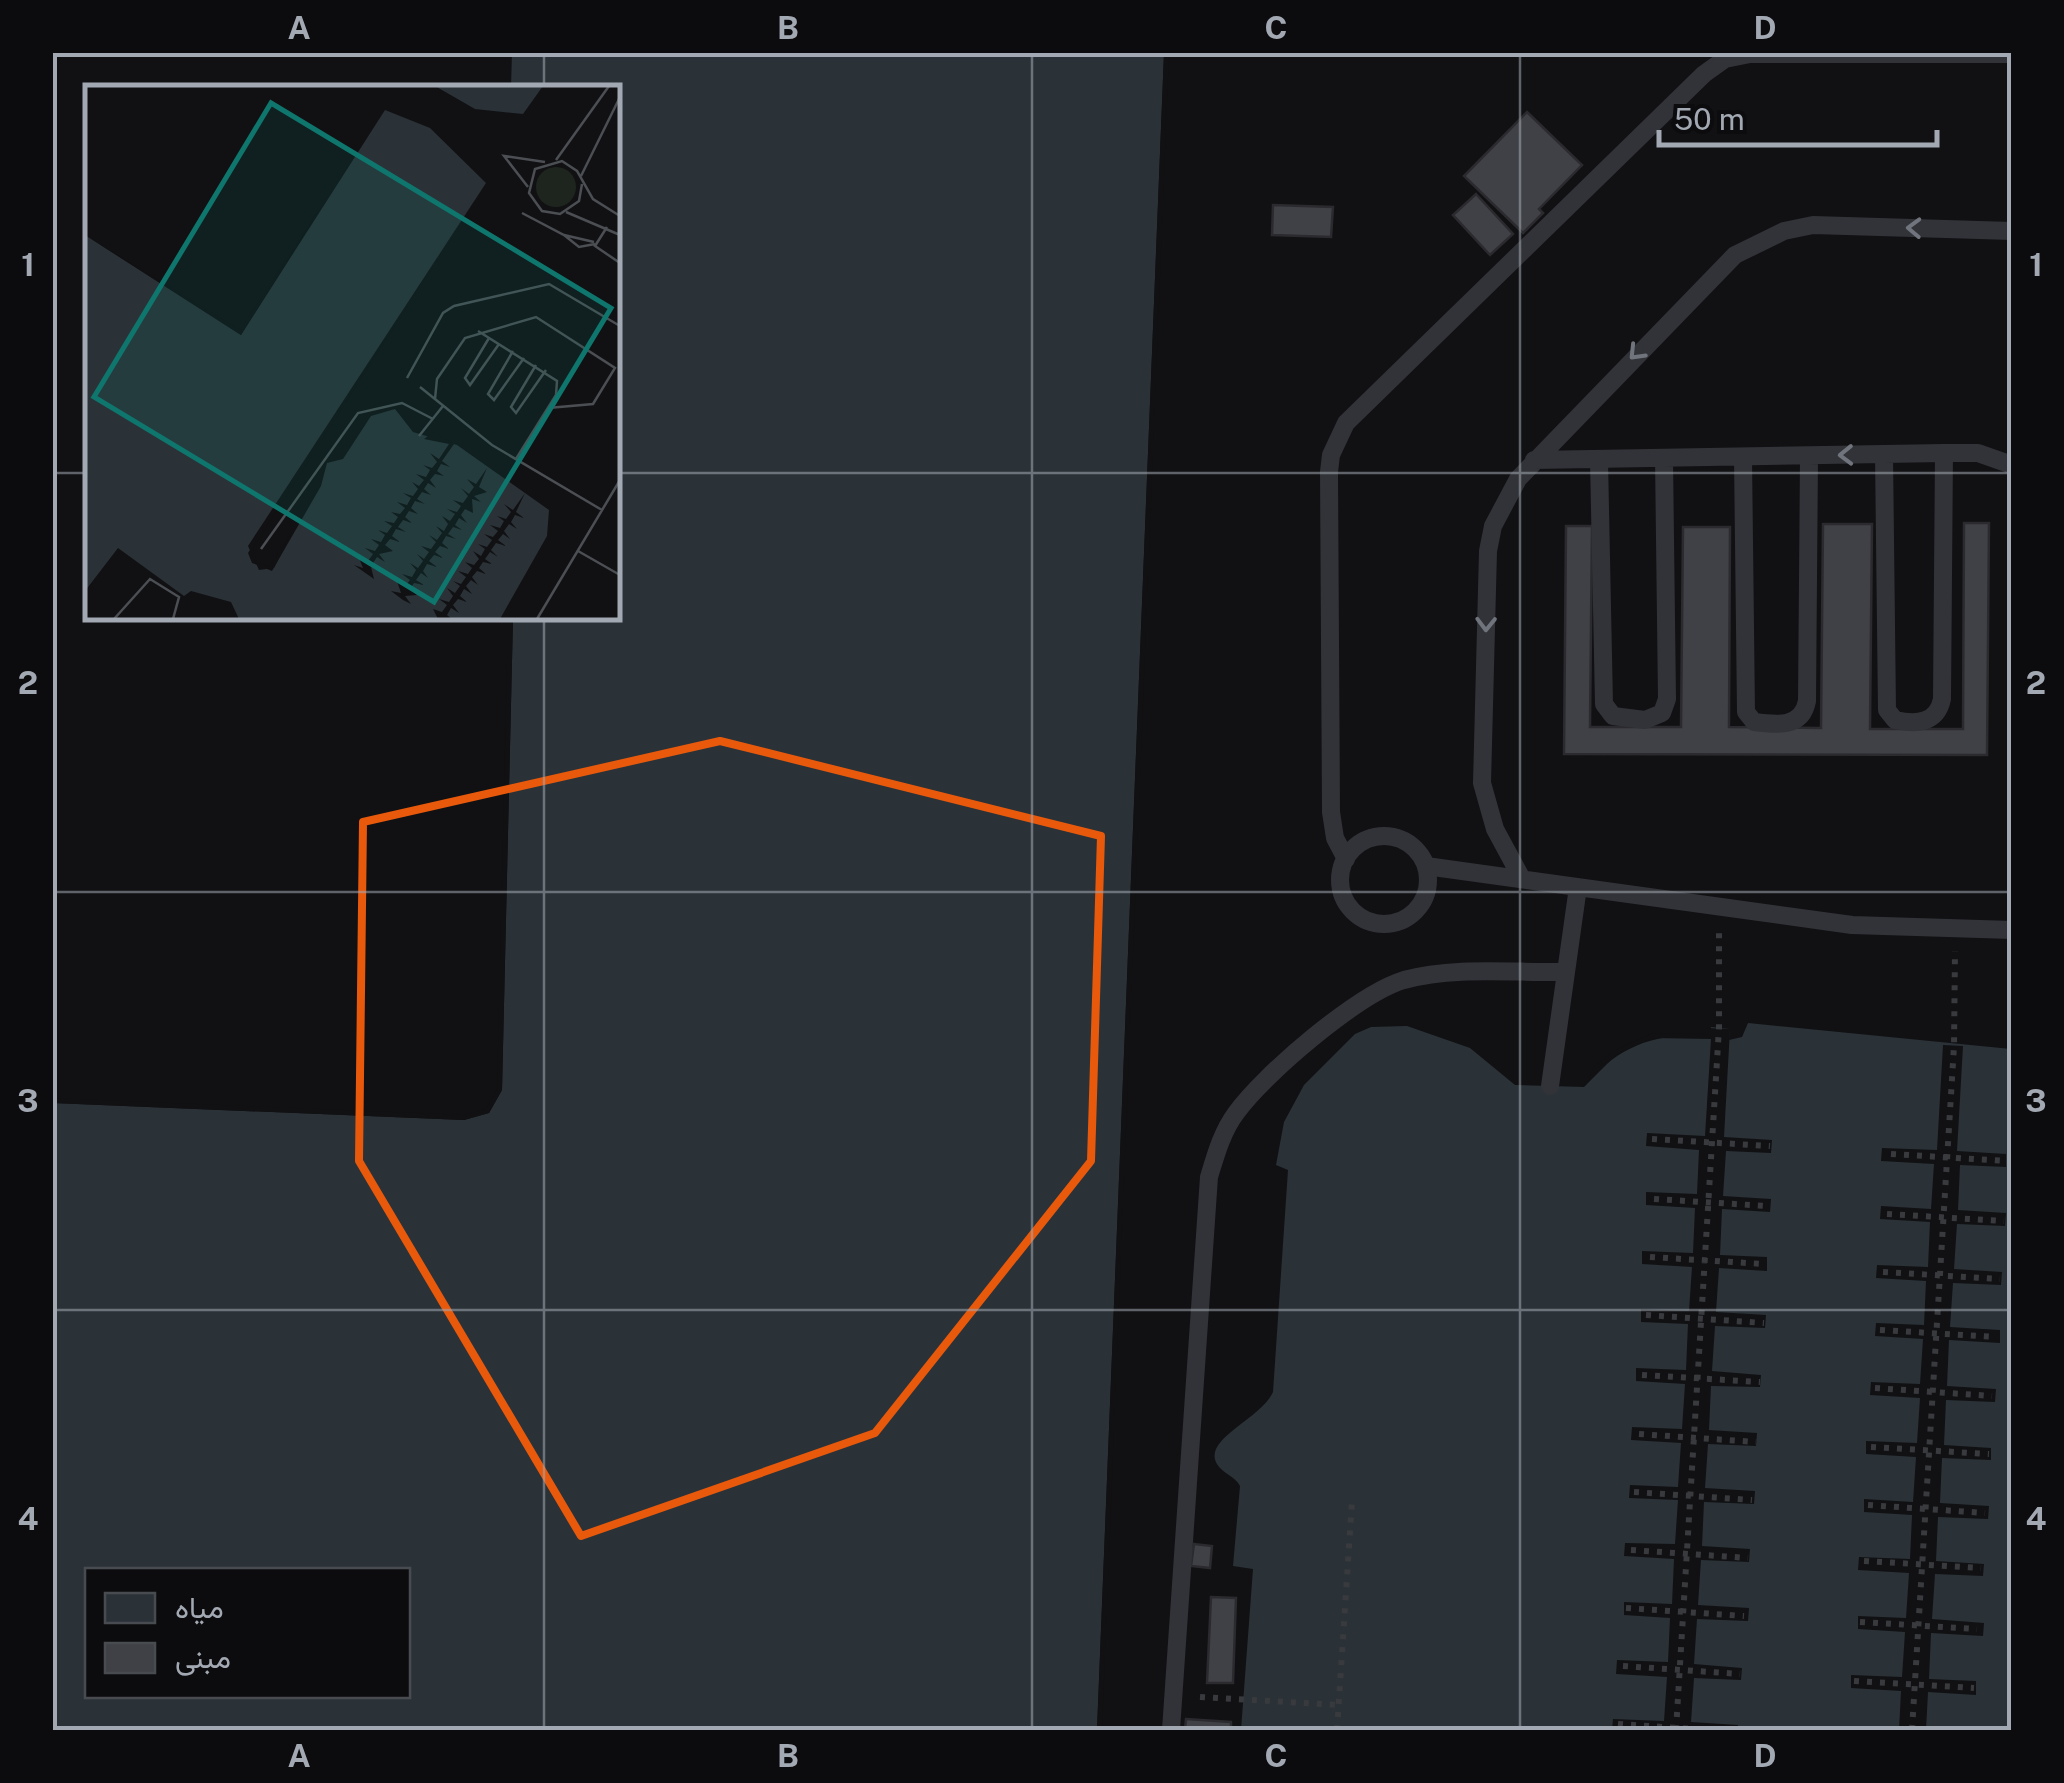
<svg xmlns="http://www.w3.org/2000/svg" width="2064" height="1783" viewBox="0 0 2064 1783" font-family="'Public Sans',Vazirmatn,sans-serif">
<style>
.water{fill:#2a3238;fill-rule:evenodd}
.pier{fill:#111113}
.building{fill:#404146;stroke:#2b2b2f;stroke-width:2.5}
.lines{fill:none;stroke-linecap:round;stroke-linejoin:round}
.path{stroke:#383a3e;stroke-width:6;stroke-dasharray:5 8;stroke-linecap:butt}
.lane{stroke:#323338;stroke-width:18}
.oneway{stroke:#70747c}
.marked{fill:none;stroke:#e8590c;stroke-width:8;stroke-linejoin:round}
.grid{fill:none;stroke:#a3a9b3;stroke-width:2.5;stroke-opacity:0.55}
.inset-road{fill:none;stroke:#4b4e53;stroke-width:2.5}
.view{fill:#0f766e;fill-opacity:0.15;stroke:#0f766e;stroke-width:5}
.inset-edge{fill:none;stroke:#a3a9b3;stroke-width:5}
.neatline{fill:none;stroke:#a3a9b3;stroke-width:4}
.grid-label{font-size:32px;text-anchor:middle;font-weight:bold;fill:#a3a9b3}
</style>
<rect width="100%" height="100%" fill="#111113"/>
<path class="water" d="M512,53H1164L1097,1730H53V1103L464,1120L489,1113L502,1090L513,618H618V88L511,87ZM88,1570H408V1696H88Z
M1748,1023L2011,1049V1730H1241L1253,1569L1233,1566L1240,1486C1235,1476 1223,1474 1217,1464C1202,1439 1260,1420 1273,1392L1288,1170L1276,1165L1284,1122L1304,1085L1355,1034L1371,1027L1407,1026L1470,1048L1515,1085L1584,1087C1617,1046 1659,1030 1710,1038L1711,1027L1730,1029L1729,1040L1742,1037Z"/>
<path class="pier" d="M1169,52L1102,1730H1097L1164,53Z
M508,618H513L502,1090L489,1113L464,1120L53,1103V1098L464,1115L486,1109L497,1089Z
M1706,1028L1730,1029L1724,1137L1772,1140L1771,1153L1726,1151L1723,1196L1771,1199L1770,1212L1722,1209L1720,1255L1767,1257V1271L1719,1268L1716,1312L1766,1315L1765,1328L1715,1326L1712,1371L1761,1375L1760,1387L1711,1386L1709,1430L1757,1433L1756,1446L1708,1444L1705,1488L1755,1491L1754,1504L1704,1502L1702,1546L1750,1549L1749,1562L1701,1560L1698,1605L1749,1608L1748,1621L1697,1619L1694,1664L1742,1668L1741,1680L1694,1678L1691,1722L1738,1725V1730H1612L1613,1719L1664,1721L1667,1677L1616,1674L1617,1660L1668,1662L1670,1618L1624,1615V1602L1672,1604L1674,1559L1624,1556L1625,1543L1675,1544L1678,1500L1629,1498L1630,1485L1678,1487L1681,1443L1631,1440L1632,1427L1682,1429L1685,1384L1636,1381V1368L1686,1370L1688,1324L1641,1322V1309L1689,1311L1692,1267L1642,1264V1251L1693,1253L1695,1208L1646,1205V1192L1697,1194L1699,1150L1646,1146L1647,1133L1705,1136L1711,1039L1653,1038L1617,1054L1584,1087L1595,1065L1615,1050L1651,1034L1706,1033Z
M1943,1045L1963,1046L1957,1151L2006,1154V1167L1960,1165L1958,1210L2006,1213L2005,1226L1957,1224L1954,1269L2002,1272L2001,1285L1953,1283L1950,1327L2000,1330V1343L1949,1340L1947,1386L1996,1389L1995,1402L1946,1400L1944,1445L1991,1448V1460L1942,1458L1940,1503L1989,1506L1988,1519L1938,1517L1936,1561L1984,1564L1983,1576L1935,1574L1932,1619L1984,1623L1983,1636L1931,1633L1929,1679L1976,1681V1695L1928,1692L1926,1730H1899L1901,1691L1851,1688V1675L1902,1677L1905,1632L1858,1629V1616L1906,1618L1909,1573L1858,1570L1859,1557L1910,1559L1912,1515L1864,1512V1499L1913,1502L1916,1457L1866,1454V1441L1917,1443L1920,1398L1870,1395L1871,1382L1920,1384L1923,1339L1875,1336L1876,1323L1924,1325L1926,1281L1876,1278L1877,1265L1928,1267L1930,1222L1880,1219L1881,1206L1931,1209L1934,1164L1881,1161L1882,1148L1937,1150Z"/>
<path class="building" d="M1527,112L1582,165L1539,209L1543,213L1523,233L1464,176Z
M1476,194L1513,234L1490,255L1453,215Z
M1273,205L1333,207L1331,237L1272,235Z
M1964,523H1989L1987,755L1564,754L1566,526H1592L1590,727H1681L1683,527H1730L1729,727L1821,728L1823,524H1872L1870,729H1963Z
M1194,1544L1212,1546L1210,1568L1191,1566Z
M1211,1597L1236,1598L1233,1683H1207Z
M1186,1719L1231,1722V1730H1185Z"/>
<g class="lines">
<path class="path" d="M1652,1139L1770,1146
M1891,1154L2007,1161
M1654,1199L1767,1206
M1887,1214L2004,1221
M1650,1257L1764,1264
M1883,1272L2000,1279
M1646,1315L1764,1323
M1880,1330L1996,1337
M1642,1375L1760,1382
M1875,1388L1992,1396
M1639,1434L1756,1442
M1871,1447L1989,1454
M1634,1492L1752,1500
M1868,1505L1985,1513
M1631,1550L1748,1558
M1864,1561L1981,1568
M1626,1608L1744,1616
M1860,1622L1977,1629
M1623,1666L1740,1674
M1854,1681L1974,1688
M1200,1697L1339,1705
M1618,1724L1709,1730
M1337,1730L1352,1501
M1676,1730L1719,1028V933
M1912,1730L1954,1046L1955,951"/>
<path class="lane" d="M1884,454L1887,710L1895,720C1917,725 1937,723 1942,699L1944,453
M1743,457L1746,712L1754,722C1777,725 1802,728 1807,701L1809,456
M1534,460L1944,453H1978L2012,465
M1599,460L1604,704L1613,716L1645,720L1662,713L1667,699L1664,458
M1340 880a44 44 0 1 1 88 0a44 44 0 1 1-88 0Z
M1346,859L1335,838L1331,812L1329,472L1331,455L1346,423L1704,74L1725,59L1750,54H2012
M1426,866L1852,925L2012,930
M1522,879L1495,829L1482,783L1488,551L1493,526L1518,479L1735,255L1784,231L1813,225L2012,231
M1550,1086L1578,887
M1171,1730L1209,1177C1216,1154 1222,1132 1236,1113C1265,1073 1358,994 1404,980C1454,966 1515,973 1566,972"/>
</g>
<defs><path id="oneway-chevron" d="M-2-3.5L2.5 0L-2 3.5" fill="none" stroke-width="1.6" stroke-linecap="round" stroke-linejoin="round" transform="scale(2.5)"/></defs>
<g class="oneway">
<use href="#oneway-chevron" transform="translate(1914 228) rotate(-178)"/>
<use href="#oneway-chevron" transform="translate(1636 353) rotate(134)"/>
<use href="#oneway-chevron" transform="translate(1846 455) rotate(179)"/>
<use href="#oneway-chevron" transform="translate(1486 624) rotate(91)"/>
</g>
<path class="marked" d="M720,741L1101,836L1091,1161L875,1433L581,1536L359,1161L363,822Z"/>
<path class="grid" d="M544,52V88M1032,52V1730M1520,52V1730M52,473H88M618,473H2012M544,618V1730M52,892H2012M52,1310H2012"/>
<g transform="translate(85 85)">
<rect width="535" height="535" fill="#111113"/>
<path d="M451 102a20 20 0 1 1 40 0a20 20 0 1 1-40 0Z" fill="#1e251e"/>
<path d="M350,1H458L438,29L390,24ZM300,25L345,43L401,98L163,468L167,478L187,486L236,401L242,378L258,374L286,331L310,324L328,347L372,360L464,425L462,451L415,534H154L146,517L106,506L99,511L33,463L0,506V150L156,250Z" fill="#2a3238"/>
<path d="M401,98L168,463L172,477L184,482L207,447L189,483L174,485L163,461ZM236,122L156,250L0,150L155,245ZM348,347L369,359L357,376L365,382L356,379L352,386L359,391L350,389L345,395L351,403L343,398L339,404L346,410L337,407L332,414L340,419L330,416L326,423L333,429L324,426L320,432L327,438L318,435L313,442L321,447L311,444L307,451L315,457L305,454L300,460L308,466L294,469L300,477L292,472L288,478L294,486L286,482L289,494L269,480L278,483L274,473L283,476L288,469L280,463L290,466L294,460L286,454L296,457L300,450L293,445L302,448L307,441L299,436L309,438L313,432L306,427L315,429L320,423L312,417L322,420L326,413L318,408L328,411L333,404L327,397L334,401L339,395L331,389L341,392L345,385L338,380L347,383L352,377L345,368L354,374L364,359L339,354ZM402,383L394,402L402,407L389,411L396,417L387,414L388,428L380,424L376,430L382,438L374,433L370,440L377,445L368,442L363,449L371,454L361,451L357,458L364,464L355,461L350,467L358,473L349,470L344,476L352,482L342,479L338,486L343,493L336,488L331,495L339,500L329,498L325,504L332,510L320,511L326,519L318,515L306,506L316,508L312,496L320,501L325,495L317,489L327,492L331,485L325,478L333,483L338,476L332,469L339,474L344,467L336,461L346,464L351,457L344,450L352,455L357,448L351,441L359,446L363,439L357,431L365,436L370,429L362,424L372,427L376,421L368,415L378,418L383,411L376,403L384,409L389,402L382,394L391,399ZM440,408L431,427L439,433L430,430L426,437L432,444L424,439L419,446L425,454L418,449L413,455L421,461L411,458L406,465L413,472L405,467L400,474L407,479L398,477L394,483L401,489L392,486L387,492L393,500L386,495L381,501L387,509L379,504L375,511L382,517L373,514L368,520L374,528L366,523L362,530L367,534H353L348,524L357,527L362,520L354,514L364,517L368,511L362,503L370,508L375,501L368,496L376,499L381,492L373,486L383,489L387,483L380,477L389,480L394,474L388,466L396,471L400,464L393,459L402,462L407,455L399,449L408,452L413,446L405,440L415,443L419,436L412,431L421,434L426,427L419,419L428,425Z" fill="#111113"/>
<path class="inset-road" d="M471,75L524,1M496,91L535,12M497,99L494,116L475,129L457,126L444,108L450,84L477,76L492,86L508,114L535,131M443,102L419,71L460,77M481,127L535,150M437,128L479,150L509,157M522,142L510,161L535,178M479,150L494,162L510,159M393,246L472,296L471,310L431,374M404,253L380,293L385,300L414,259M428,266L403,309L409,315L439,273M451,280L426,322L431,328L461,285M322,293L358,228L369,221L464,199L535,241M335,302L407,360L517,425M350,314L352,294L380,253L451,232L530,283L508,319L463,323M334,351L358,321M176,464L273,328L317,318L348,334M493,466L535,490M29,534L65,494L94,512L88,534M452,534L535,395"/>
<path class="view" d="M186,18L526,223L349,517L9,312Z"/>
<rect width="535" height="535" class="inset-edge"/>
</g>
<rect width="2064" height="1783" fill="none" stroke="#0c0c0e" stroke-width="110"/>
<rect x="85" y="1568" width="325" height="130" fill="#0c0c0e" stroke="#484b50" stroke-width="2.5"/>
<rect x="105" y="1593" width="50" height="30" fill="#2a3238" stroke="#484b50" stroke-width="2.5"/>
<text x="175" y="1618" font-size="30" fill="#a3a9b3">مياه</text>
<rect x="105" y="1643" width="50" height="30" fill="#404146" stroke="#484b50" stroke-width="2.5"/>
<text x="175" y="1668" font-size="30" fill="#a3a9b3">مبنى</text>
<path d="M1659 130v15h278v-15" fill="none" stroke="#a3a9b3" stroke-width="5"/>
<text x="1674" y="130" font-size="30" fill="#a3a9b3" stroke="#0c0c0e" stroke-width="8" paint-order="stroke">50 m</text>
<rect x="55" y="55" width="1954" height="1673" class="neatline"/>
<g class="grid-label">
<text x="299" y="39">A</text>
<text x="788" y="39">B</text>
<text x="1276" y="39">C</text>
<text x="1765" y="39">D</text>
<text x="28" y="276">1</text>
<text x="2036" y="276">1</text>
<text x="28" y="694">2</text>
<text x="2036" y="694">2</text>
<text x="28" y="1112">3</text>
<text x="2036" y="1112">3</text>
<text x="28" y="1530">4</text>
<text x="2036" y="1530">4</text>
<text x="299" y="1767">A</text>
<text x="788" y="1767">B</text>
<text x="1276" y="1767">C</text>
<text x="1765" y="1767">D</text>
</g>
</svg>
